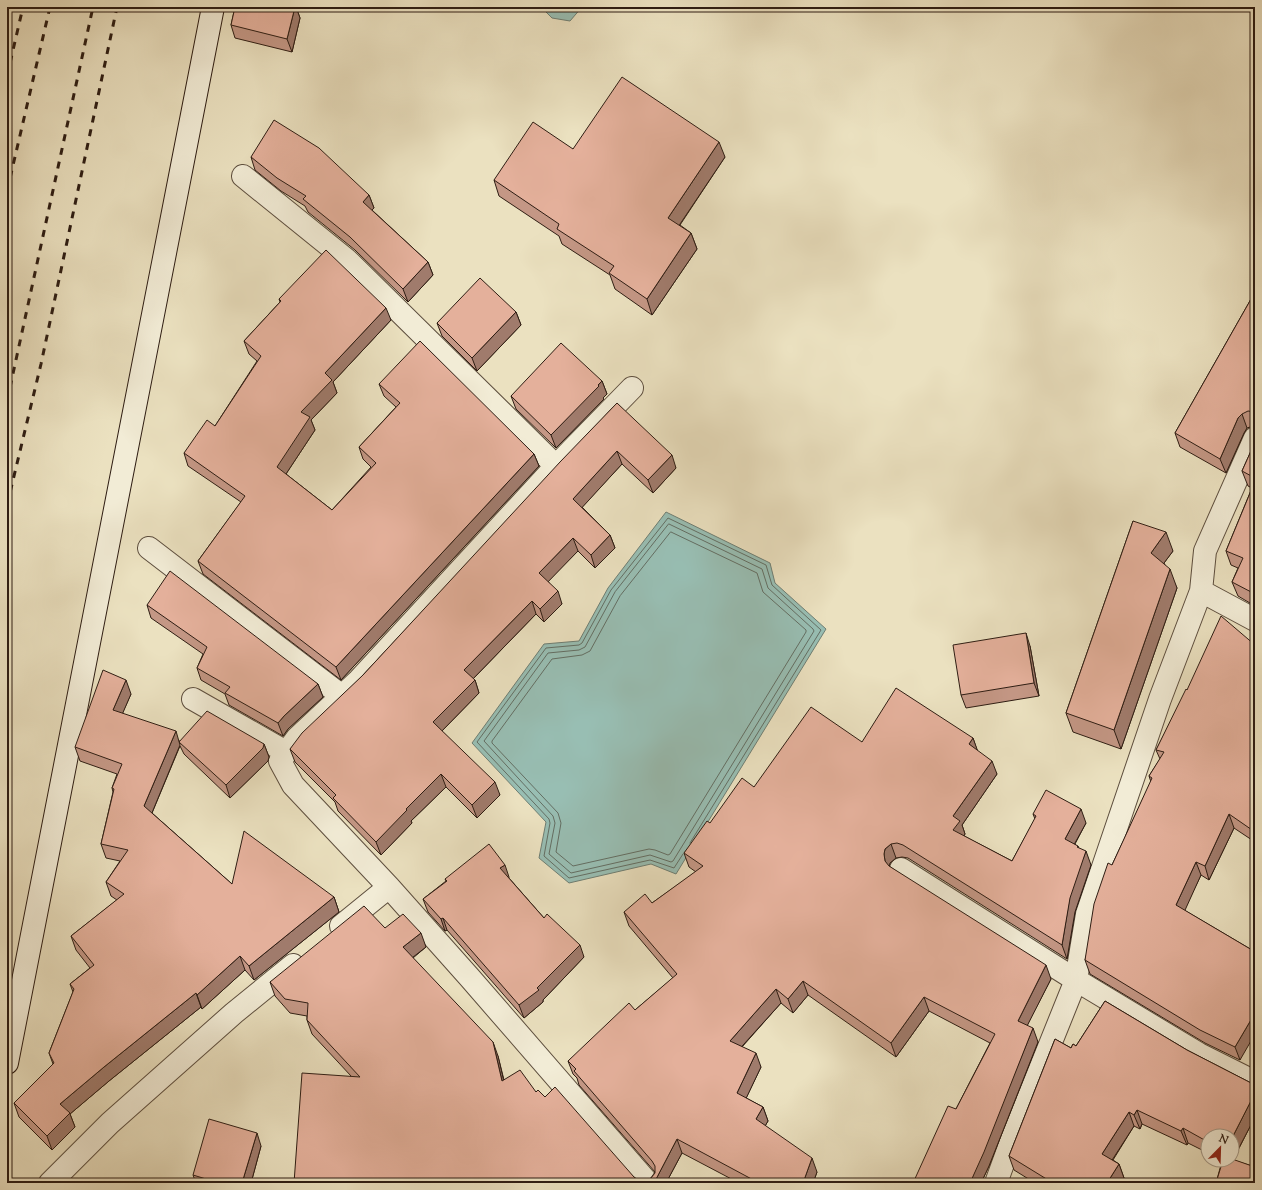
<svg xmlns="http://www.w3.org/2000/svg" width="1262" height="1190" viewBox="0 0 1262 1190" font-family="'Sorts Mill Goudy',serif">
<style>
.water{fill:#98beb3;stroke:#6e7e73}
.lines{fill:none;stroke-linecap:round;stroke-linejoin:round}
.shore{stroke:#636e63;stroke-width:1}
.street-casing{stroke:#5d4e3e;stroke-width:24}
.secondary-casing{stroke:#2e1d13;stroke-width:24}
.street{stroke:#f2ecd6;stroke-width:22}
.secondary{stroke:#f2ecd6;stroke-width:22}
.rail{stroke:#2e1d13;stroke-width:3;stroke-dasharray:7 7;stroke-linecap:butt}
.wall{fill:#c49785;stroke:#2e1d13}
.shaded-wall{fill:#a07b6c;stroke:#2e1d13}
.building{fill:#e4b09b;stroke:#2e1d13}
</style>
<rect width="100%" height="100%" fill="#ebe1c0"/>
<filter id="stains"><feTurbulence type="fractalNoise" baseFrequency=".005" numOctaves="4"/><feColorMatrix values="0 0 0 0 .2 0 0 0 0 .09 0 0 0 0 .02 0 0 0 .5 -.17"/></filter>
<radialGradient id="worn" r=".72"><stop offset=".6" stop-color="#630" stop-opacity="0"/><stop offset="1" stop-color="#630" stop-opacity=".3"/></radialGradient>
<path class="water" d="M539,7H582L570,21L552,18L543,9Z
M666,512L770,563L775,583L826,629L676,874L651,864L569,883L539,858L546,822L472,743L544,644L579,641L608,588Z"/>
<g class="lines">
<path class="shore" d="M669,524L762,569L768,588L813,629L814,631L673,861L671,862L650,855L571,873L549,854L555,823L553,816L484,741L548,653L579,650L585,647L615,592Z
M671,532L757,573L763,592L806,630V632L670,854L668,855L655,850L649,849L573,866L556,852L561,823L558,813L492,743V741L552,659L582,655L590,651L620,596Z
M683,854L674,868L650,860L569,878L544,856L550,823L549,819L477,742L546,648L579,645L582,643L611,590L668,518L766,565L772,585L821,630L690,843"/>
<g class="street-casing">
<path id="street" d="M243,176L347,260L556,466
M632,388L556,466L359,680L297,738L280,761L293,785L389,887L470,978L648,1183
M149,548L342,696
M1201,591L1255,620
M193,699L286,752
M901,869L1076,980L1199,1054L1255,1082
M341,926L389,887
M50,1183L110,1123L234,1013L293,965
M996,1183L1012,1139L1076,980L1087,914L1160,699L1201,591L1205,551L1255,438"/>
</g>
<g class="secondary-casing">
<path id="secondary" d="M7,1063L213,7"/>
</g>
<use href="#street" class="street"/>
<use href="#secondary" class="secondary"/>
<path class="rail" d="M7,76L23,7
M7,191L50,7
M7,401L93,7
M7,505L41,364L117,7"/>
</g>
<path class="wall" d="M235,7H296L300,18L292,52L235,38L231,25Z
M573,149L725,157L680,225L691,233L697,249L652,315L615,289L610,275L562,244L559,236L499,196L494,180Z
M251,157L369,195L374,208L372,210L428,262L433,275L408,302L355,250L308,212L305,206L281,191L255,170Z
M1255,292V426H1253L1247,428L1244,433L1226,473L1180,447L1175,433Z
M279,299L391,320L333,382L337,393L311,420L315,430L286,474L332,510L371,467L363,459L359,447L396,407L384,396L379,384L534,454L539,466L341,680L203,574L198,561L241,502L188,466L184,453L215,426L257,361L249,354L244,341L280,302Z
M516,312L521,325L477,371L442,336L437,323Z
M602,381L607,394L603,398L604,399L556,448L516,409L511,396Z
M617,403L676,468L653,493L622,464L582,507L610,535L615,548L595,568L578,551L548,581L562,604L544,622L536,614L473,679L475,680L479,693L442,731L500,795L477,818L446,787L411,821L412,823L381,855L338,811L335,802L295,762L290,749L363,675Z
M1255,442V606L1238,596L1232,582L1238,568L1231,565L1226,551L1252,488L1248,486L1242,471Z
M1133,521L1173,551L1164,563L1177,588L1121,749L1073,732L1066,713Z
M147,605L318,684L323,697L288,729L283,736L229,705L225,694L201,680L197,668L203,654L151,618Z
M1255,645V842L1234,828L1209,880L1201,875L1184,910L1252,950L1240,1060L1205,1043L1090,974L1085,960L1112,865L1151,782L1149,776L1160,759L1156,750L1187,690Z
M1030,646L1039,696L966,708L961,695Z
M131,694L122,714L179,741L264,744L269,757L268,761L230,798L184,754L180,746L152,813L232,884L334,897L339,912L254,980L245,970L202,1009L201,1007L109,1081L70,1114L75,1127L52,1150L19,1117L14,1103L53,1064L49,1053L73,992L70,984L90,968L76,950L71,936L117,900L111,896L106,882L120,861L106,858L101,844L113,792L112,788L117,774L80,761L75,747Z
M973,738L977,750L997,774L962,825L965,834L964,836L1012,861L1035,819L1033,814L1086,823L1075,844L1079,848L1091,865L1075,912L1067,959L908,858L902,857L896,858L890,863L889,866L1051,979L1027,1025L1038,1042L989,1166L981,1183H913L956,1109L990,1043L929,1011L896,1057L808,995L793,1013L781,1003L742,1047L761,1067L746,1098L763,1107L768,1121L765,1126L817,1172L813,1183H739L682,1153L666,1183H294L351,1076L312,1034L307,1020V1016L290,1013L275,996L270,982L385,928L426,947L413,958L498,1056L504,1080L536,1092L545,1097L634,1177L639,1181H646L651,1178L655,1172L579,1085L577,1078L573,1074L568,1061L635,1010L673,978L629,926L624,912L652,903L696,872L689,867L684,853L710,823L754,787L862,742Z
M509,877V878L544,918L584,957L543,1000V1002L524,1018L447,930L445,931L428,912L423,899L446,881L445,879Z
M1105,1001L1187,1050L1255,1085V1117L1233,1160L1255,1167V1183H1216L1222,1161L1221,1160H1232V1136H1208V1153L1188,1143L1187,1145L1142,1124L1140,1129L1134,1126L1113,1160L1119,1164L1124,1178L1121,1183H1035L1014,1170L1009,1156L1055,1039L1071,1048L1073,1044L1076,1046Z
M261,1146L251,1183H196L193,1175Z"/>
<path class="shaded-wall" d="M295,7H296L300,18L292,52L287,39Z
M719,142L725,157L674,233L668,218Z
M369,195L374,208L368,214L363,202Z
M691,233L697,249L652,315L647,299Z
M428,262L433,275L408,302L403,289Z
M386,308L391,320L333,382L337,393L311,420L315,430L282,480L277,467L301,412L325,373Z
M516,312L521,325L477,371L472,358Z
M602,381L607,394L603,398L604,399L556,448L551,435Z
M1242,414L1247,428L1244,433L1226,473L1220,459L1238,418Z
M617,451L622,464L578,512L573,499Z
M534,454L539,466L341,680L336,667Z
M672,455L676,468L653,493L648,480Z
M1166,532L1173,551L1158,571L1151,553Z
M610,535L615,548L595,568L591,555Z
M573,538L578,551L544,586L539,573Z
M1170,569L1177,588L1121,749L1114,730Z
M558,591L562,604L544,622L540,609Z
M532,601L536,614L469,683L464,670Z
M1026,633L1030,646L1039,696L1034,683Z
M126,680L131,694L118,724L113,710Z
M475,680L479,693L438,735L433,722Z
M318,684L323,697L288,729L283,736L278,723L284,716Z
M176,731L180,745L149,820L144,806Z
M973,738L978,752L969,744Z
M264,744L269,757L268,761L230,798L226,785Z
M992,761L997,774L962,825L965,834L958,844L953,830V816Z
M441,774L446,787L411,821L412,823L381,855L376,842L406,809Z
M495,782L500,795L477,818L472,805Z
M1081,809L1086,823L1070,852L1065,839Z
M1229,814L1234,828L1209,880L1205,866Z
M891,844L896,858L890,863L889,868L885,861L884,854L885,849Z
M1078,846L1083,859L1086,851L1091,865L1075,912L1067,959L1062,945Z
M1196,862L1201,875L1181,919L1176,905Z
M505,865L509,877L505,881L500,868Z
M334,897L339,912L254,980L249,966Z
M443,918L447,930L445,931L441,919Z
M421,933L426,947L408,961L403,947Z
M580,945L584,957L543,1000V1002L524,1018L519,1005L537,988Z
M240,956L245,970L202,1009L197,995Z
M1046,965L1051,979L1023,1034L1018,1021Z
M803,981L808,995L793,1013L788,999Z
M776,989L781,1003L735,1054L730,1041Z
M196,993L201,1007L109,1081L70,1114L75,1127L52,1150L47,1136L60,1104L104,1067Z
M924,997L929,1011L896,1057L891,1043Z
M1255,1013V1034L1240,1060L1235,1047Z
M1033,1028L1038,1042L989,1166L981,1183H970Z
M493,1042L498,1056L507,1095L502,1081Z
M756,1053L761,1067L742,1107L737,1093Z
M1255,1093V1117L1230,1165L1232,1160V1138Z
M763,1107L768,1121L761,1133L756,1119Z
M1137,1110L1142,1124L1140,1129L1134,1115Z
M1129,1112L1134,1126L1107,1168L1102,1154Z
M1183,1128L1188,1143L1187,1145L1181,1131Z
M257,1133L261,1146L251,1183H242Z
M677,1139L682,1153L666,1183H654Z
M812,1158L817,1172L813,1183H803Z
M1119,1164L1124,1178L1121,1183H1107Z"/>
<path class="building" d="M235,7H295L287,39L231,25Z
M622,77L719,142L668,218L691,233L647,299L609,273L614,266L557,229L559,224L494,180L533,122L573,149Z
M274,120L319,148L369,195L363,202L428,262L403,289L350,237L303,199L306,196L277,178L251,157Z
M326,250L386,308L325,373L332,380L301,412L310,417L277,467L332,510L376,463L359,447L400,403L379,384L420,341L534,454L336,667L198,561L245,496L184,453L207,420L215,426L261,356L244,341L281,301L279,299Z
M480,278L516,312L472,358L437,323Z
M1255,292V412L1248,411L1242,414L1238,418L1220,459L1175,433Z
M561,343L602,381L598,385L599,386L551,435L511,396Z
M617,403L672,455L648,480L617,451L573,499L610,535L591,555L573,538L539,573L558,591L540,609L532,601L464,670L475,680L433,722L495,782L472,805L441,774L406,809L407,810L376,842L333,798L336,795L290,749L302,733L363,675L560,462Z
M1255,442V478L1242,471Z
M1255,481V594L1232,582L1243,558L1226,551Z
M1133,521L1166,532L1151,553L1170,569L1114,730L1066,713Z
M170,571L318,684L284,716L278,723L225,693L230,687L197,668L207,647L147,605Z
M1221,616L1255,645V832L1229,814L1205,866L1196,862L1176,905L1252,950L1255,945V1013L1235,1047L1200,1030L1085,960L1094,904L1108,863L1112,865L1152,778L1149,776L1164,752L1156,750L1186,689L1187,690Z
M1026,633L1034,683L961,695L953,645Z
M103,670L126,680L113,710L176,731L144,806L232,884L244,831L334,897L249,966L240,956L197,995L196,993L104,1067L60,1104L70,1113L47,1136L14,1103L54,1063L49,1053L74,989L70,984L94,965L71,936L124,894L106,882L128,850L101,844L114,789L112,788L122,764L75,747Z
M896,688L973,738L969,744L992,761L953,816L960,821L953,830L1012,861L1036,816L1033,814L1046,790L1081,809L1065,839L1078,846L1077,847L1086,851L1070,898L1062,945L903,845L897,843L891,844L885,849L884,854L885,861L889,866L1046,965L1018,1021L1033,1028L984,1152L970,1183H913L948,1106L956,1109L995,1034L924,997L891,1043L803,981L788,999L776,989L730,1041L756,1053L737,1093L763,1107L756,1119L812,1158L803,1183H759L677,1139L654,1183H294L302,1073L360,1077L307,1020L308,1003L285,999L270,982L364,906L385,928L403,914L421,933L403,947L493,1042L502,1081L520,1070L536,1092L538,1090L545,1097L555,1087L634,1177L639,1181H646L651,1178L655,1173V1166L652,1161L574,1071L576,1069L568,1061L629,1003L635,1010L677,974L624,912L645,894L652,903L703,866L684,853L707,821L710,823L742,778L754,787L811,707L862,742Z
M207,711L264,744L263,748L226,785L179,742Z
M489,844L505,865L500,868L544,918L547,914L580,945L537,988L539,990L519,1005L443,918L441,919L423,899L447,881L445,879Z
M1105,1001L1187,1050L1255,1085V1093L1232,1138V1136H1208V1142L1183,1128L1181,1131L1137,1110L1134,1115L1129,1112L1102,1154L1119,1164L1107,1183H1053L1009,1156L1055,1039L1071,1048L1073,1044L1076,1046Z
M209,1119L257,1133L242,1183H219L193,1175Z
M1232,1159L1255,1167V1183H1216L1223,1160H1232Z"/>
<rect width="1262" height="1190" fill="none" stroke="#ebe1c0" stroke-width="24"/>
<rect x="8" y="8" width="1246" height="1174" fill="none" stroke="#2e1d13" stroke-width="2"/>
<rect x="12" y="12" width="1238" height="1166" fill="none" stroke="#2e1d13"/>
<g transform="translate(1220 1148) rotate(23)"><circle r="19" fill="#f2ecd6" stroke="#a49988"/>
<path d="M0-3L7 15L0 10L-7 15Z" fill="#8f2418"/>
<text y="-6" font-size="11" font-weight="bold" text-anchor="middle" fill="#2e1d13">N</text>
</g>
<rect width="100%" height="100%" filter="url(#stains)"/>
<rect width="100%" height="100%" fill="url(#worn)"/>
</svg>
